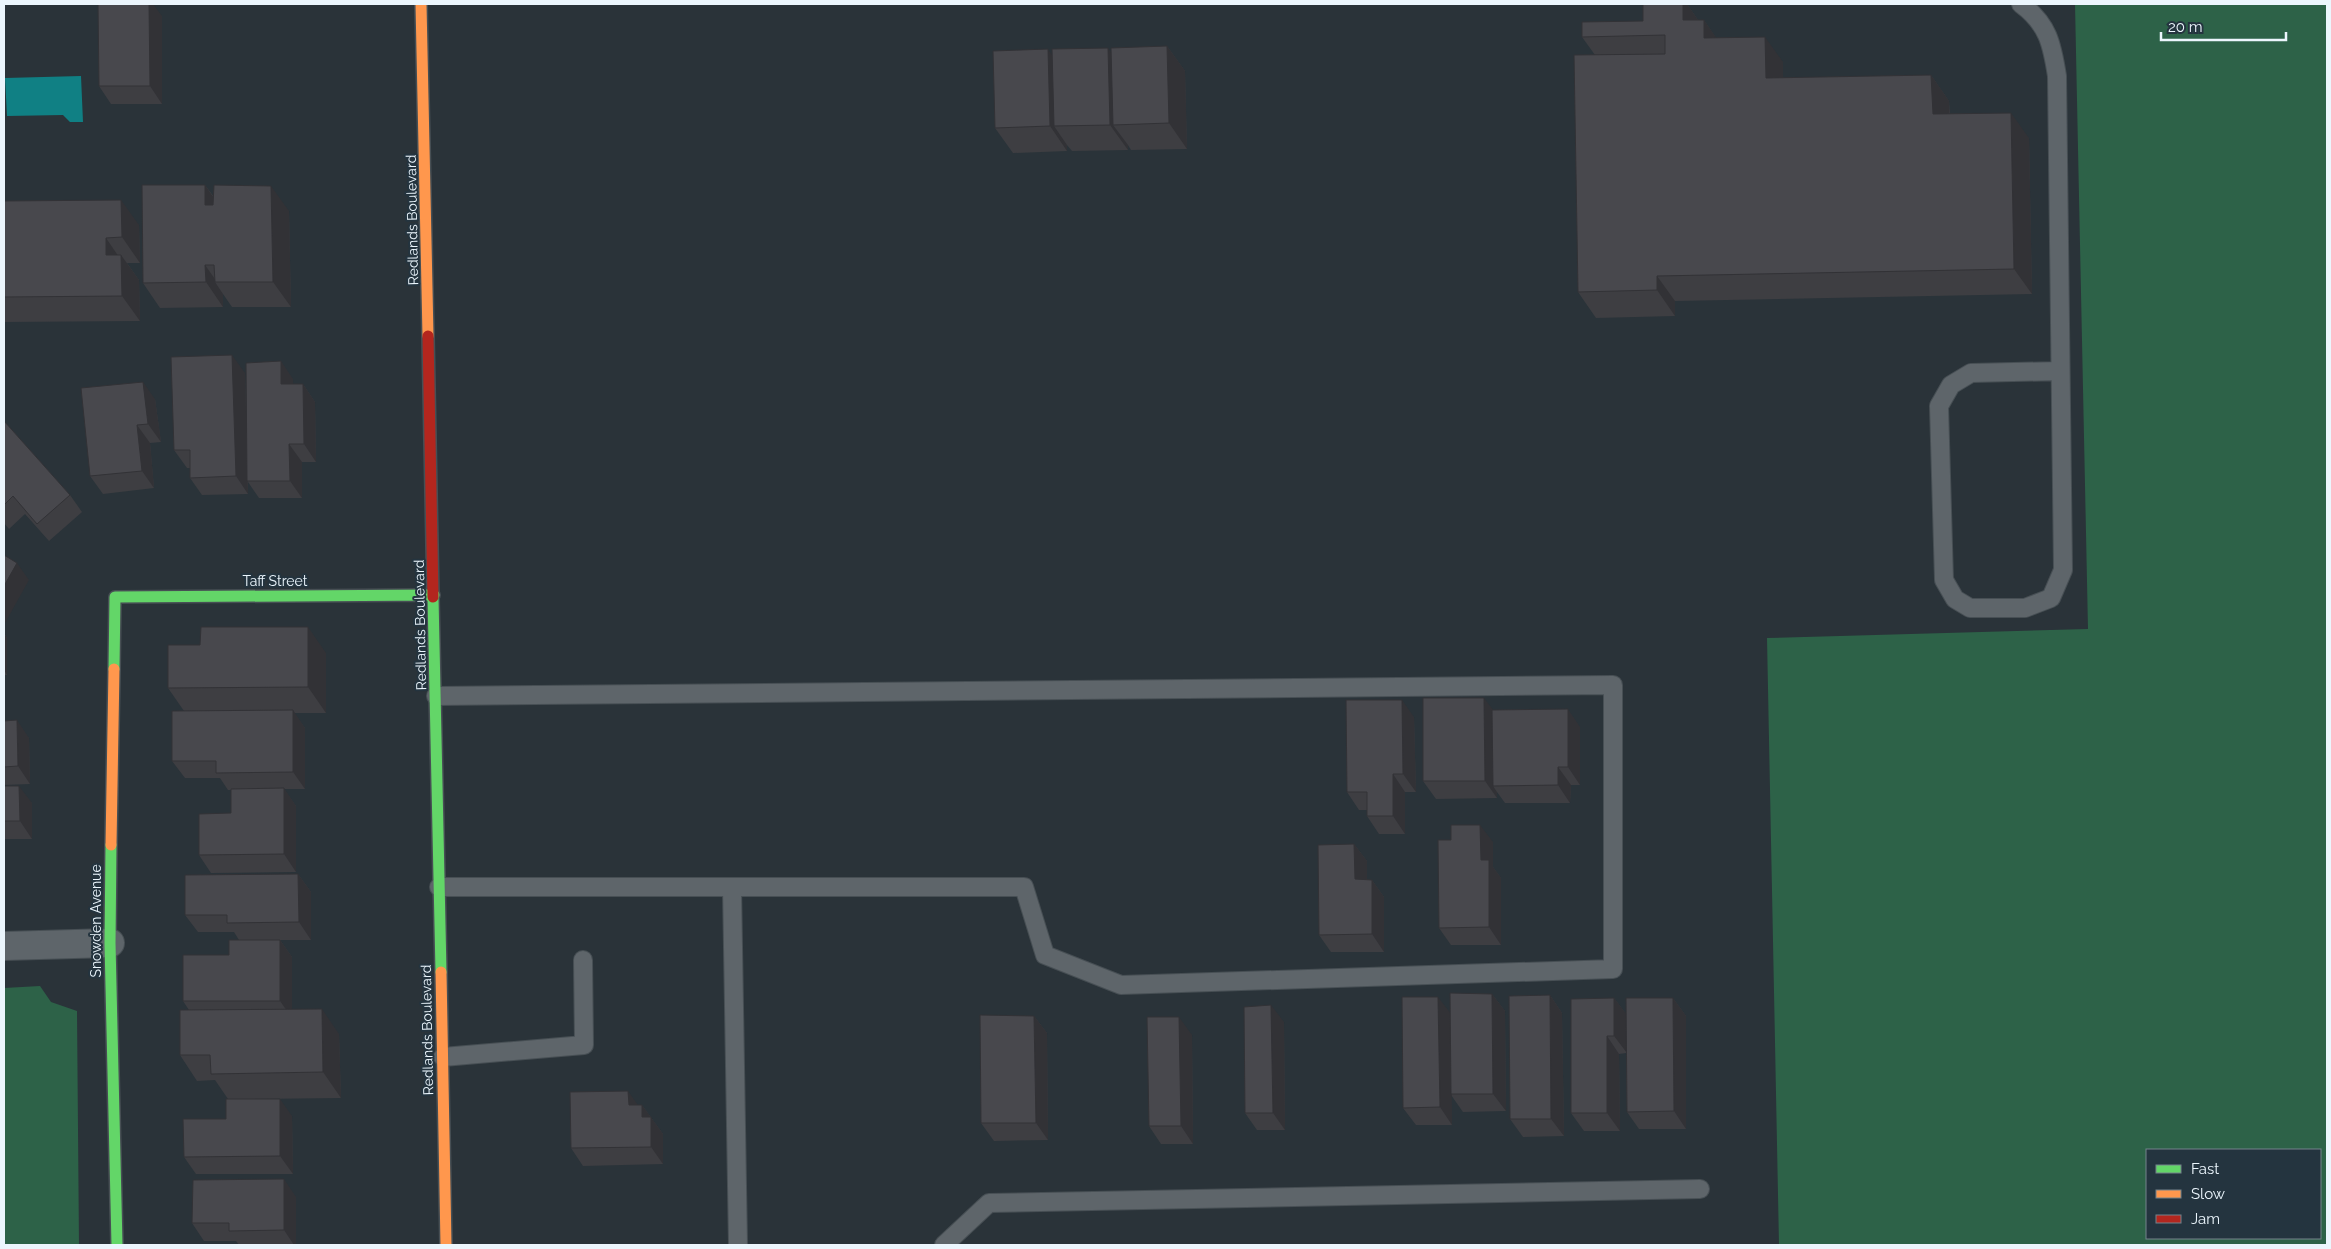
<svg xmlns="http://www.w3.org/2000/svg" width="2331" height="1249" viewBox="0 0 2331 1249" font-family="Raleway,sans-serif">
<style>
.green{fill:#2d6248;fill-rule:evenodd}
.water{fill:#108084}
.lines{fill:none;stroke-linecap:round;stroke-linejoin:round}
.lane-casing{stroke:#474f54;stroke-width:20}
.street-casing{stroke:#474f54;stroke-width:30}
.fast-casing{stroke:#474f54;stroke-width:14}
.slow-casing{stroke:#474f54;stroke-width:14}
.jam-casing{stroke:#474f54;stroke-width:14}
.lane{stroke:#5e656a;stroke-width:18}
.street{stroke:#5e656a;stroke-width:28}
.fast{stroke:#63d668;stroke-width:11}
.slow{stroke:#ff974d;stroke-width:11}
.jam{stroke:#b3261e;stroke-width:11}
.wall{fill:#3e3e42}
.shaded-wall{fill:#323236}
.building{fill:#48484d;stroke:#323236}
.labels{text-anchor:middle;stroke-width:4;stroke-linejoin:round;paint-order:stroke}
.street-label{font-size:14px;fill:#ecf6fd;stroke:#24343f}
</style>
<rect width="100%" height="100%" fill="#2a3339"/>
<path class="green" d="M2075,4H2327V1245H1779L1767,638L2088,629ZM2147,1150H2320V1238H2147Z
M40,986L51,1002L77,1011L79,1245H4V988Z"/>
<path class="water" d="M81,76L83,122H70L63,115L7,116L5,78Z"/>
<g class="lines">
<g class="lane-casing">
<path id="lane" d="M2021,4C2048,24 2052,44 2057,76L2063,570L2051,598L2025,608H1970L1955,599L1944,580L1939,406L1951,385L1971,373L2060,371
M436,696L1613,685V969L1121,985L1045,955L1024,887H439
M732,887L738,1245
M443,1057L584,1045L583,960
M944,1245L989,1203L1700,1189"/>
</g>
<g class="street-casing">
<path id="street" d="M4,946L110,943"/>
</g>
<g class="fast-casing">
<path id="fast" d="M433,597L441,972
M114,669L115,597L434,595
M111,845L110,943L117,1245"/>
</g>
<g class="slow-casing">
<path id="slow" d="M421,4L428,336
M111,845L114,669
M441,972L446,1245"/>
</g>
<g class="jam-casing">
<path id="jam" d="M428,336L433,597"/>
</g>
<use href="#lane" class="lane"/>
<use href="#street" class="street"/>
<use href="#fast" class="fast"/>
<use href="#slow" class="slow"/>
<use href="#jam" class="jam"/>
</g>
<path class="wall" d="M1643,4H1687L1698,20H1704L1716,38L1783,62V78L1931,75L1949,101L1950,114L2029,138L2032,294L1675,301V316L1596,318L1578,292L1595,55L1582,37L1643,21Z
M162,16V104H111L99,86Z
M1167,46L1185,71L1187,149L1131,150L1128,145V150L1072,151L1067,145V151L1013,153L995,128L1053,56L1111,53Z
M205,185L214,197L289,211L291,307H232L223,294V307L160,308L143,283Z
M4,201L139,225L140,263H127L139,280L140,321L4,322Z
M245,373L247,438L293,379V384H303L315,402L316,462H302V498H259L248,482V494L202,495L190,478V468H187L174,450Z
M155,399L161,442L150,443L154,488L103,494L90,476Z
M4,421L70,495L82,512L49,541L25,514L9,529L4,523Z
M4,633L7,638V675H4Z
M326,653V713H294L305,728V789H284L296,806V872L211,873L199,855L231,813V790H228L220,778H185L172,761L184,711L168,688Z
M1493,710L1580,727V785H1571L1570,803H1505L1497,792V798L1436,799L1423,781Z
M1414,717L1416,792H1405V834H1379L1367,816V810H1359L1347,792Z
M4,721L29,738L30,784L4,785Z
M4,786L32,803V839H4Z
M1493,842V867L1501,878V945H1451L1439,928Z
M1354,844L1367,861V880H1372L1384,897V952H1331L1319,935Z
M298,874L311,892V940H280L292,957V1009L339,1034L341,1098L254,1099L292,1116L293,1174H196L184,1157L226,1119L228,1099L215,1080L197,1081L180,1055L189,1010L183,1001L229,955L239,940L234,932H198L185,915Z
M1492,994L1505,1011L1506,1111L1463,1112L1451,1095L1452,1125H1416L1403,1108L1450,1014Z
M1550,995L1562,1013L1564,1136L1523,1137L1510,1119Z
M1614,998L1626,1014L1673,998L1686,1016V1129H1639L1627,1112L1626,1053L1619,1054L1620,1131H1584L1571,1113Z
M1034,1016L1047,1033L1048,1140L994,1141L981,1123Z
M1284,1022L1285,1130H1257L1245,1113Z
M1192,1035L1193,1144H1161L1149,1126Z
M638,1105H642L663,1134V1164L583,1166L571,1148Z
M296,1197V1245H239L236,1241H204L192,1223Z"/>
<path class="shaded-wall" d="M149,4H153L162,16V104L150,86Z
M1683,4H1687L1700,23L1683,20Z
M1704,20L1721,45L1704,38Z
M1765,37L1783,62V104L1766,78Z
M1167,46L1185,71L1187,149L1169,123Z
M1108,48L1126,73L1113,125L1128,145V150L1110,125Z
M1048,49L1065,75L1054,126L1067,145V151L1050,126Z
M1931,75L1949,101L1950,139L1933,114Z
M2011,113L2029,138L2032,294L2014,269Z
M205,185L222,210L205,205Z
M271,186L289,211L291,307L273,282Z
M121,200L139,225L140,263L122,237Z
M106,238L121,260V255L139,280L140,321L122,296L106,255Z
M205,265L217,282H215L223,294V307L206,282Z
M1657,276L1675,301V316L1657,290Z
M232,355L245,373L248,494L236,476Z
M281,361L293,379L294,402L281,384Z
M143,382L155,399L161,442L148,424Z
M303,384L315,402L316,462L304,444Z
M137,425L150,443L154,488L142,471Z
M289,444L302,462V498L290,481Z
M17,563L29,580L5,623L4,622V586Z
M308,627L326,653V713L308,687Z
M4,633L7,638V675L4,670Z
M1484,698L1497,715L1493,786L1497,792V798L1485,781Z
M1402,700L1414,717L1416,792L1403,774Z
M1568,709L1580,727V785L1568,767Z
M293,710L305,728V789L293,772Z
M17,720L29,738L30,784L18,766Z
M1558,767L1571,785L1570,803L1558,785Z
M1393,774L1405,792V834L1393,816Z
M19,786L32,803V839L20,821Z
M284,788L296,806V872L284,854Z
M1480,825L1493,842V867L1501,878V945L1489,927L1481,860Z
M1354,844L1367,861V897L1355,879Z
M298,874L311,892V940L299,922Z
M1372,880L1384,897V952L1372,934Z
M280,940L292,957V1018L280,1001Z
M1492,994L1505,1011L1506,1111L1493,1094Z
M1550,995L1562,1013L1564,1136L1551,1119Z
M1438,997L1451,1014L1452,1125L1440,1107Z
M1614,998L1627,1015V1053L1614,1036Z
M1673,998L1686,1016V1129L1674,1111Z
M1271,1005L1284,1022L1285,1130L1273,1113Z
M322,1009L339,1034L341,1098L323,1072Z
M1034,1016L1047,1033L1048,1140L1036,1123Z
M1179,1017L1192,1035L1193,1144L1181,1126Z
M1607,1036L1619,1054L1620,1131L1607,1113Z
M628,1091L640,1108L629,1105Z
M280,1099L292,1116L293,1174L280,1156Z
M642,1105L663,1134V1164L651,1147L642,1117Z
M284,1179L296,1197V1245H294L284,1230Z"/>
<path class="building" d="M98,4H149L150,86H99Z
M1643,4H1683V20H1704V38L1765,37L1766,78L1931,75L1933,114L2011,113L2014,269L1657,276V290L1578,292L1574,55L1665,54V35L1582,37V22L1643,21Z
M1167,46L1169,123L1113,125L1111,48Z
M1108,48L1110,125L1054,126L1052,49Z
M1048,49L1050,126L995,128L993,51Z
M142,185H205V205H213L214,185L271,186L273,282H215L214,265H205L206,282L143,283Z
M121,200L122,237L106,238V255H121L122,296L4,297V201Z
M232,355L236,476L190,478V450H174L171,357Z
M281,361V384H303L304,444H289L290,481H247L246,363Z
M143,382L148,424L137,425L142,471L90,476L81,388Z
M4,421L70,495L37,524L13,496L4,505Z
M4,555L17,563L4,586Z
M201,627H308V687L168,688V645H200Z
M1423,698H1484L1485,781H1423Z
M1346,700H1402L1403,774H1393V816H1367V792H1347Z
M1568,709V767H1558V785L1493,786L1492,710Z
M293,710V772L216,773V761H172V711Z
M17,720L18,766L4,767V721Z
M4,786H19L20,821H4Z
M284,788V854L199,855V814L231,813V789Z
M1451,825H1480L1481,860H1489V927L1439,928L1438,840H1451Z
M1354,844L1355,879L1372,880V934L1319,935L1318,845Z
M298,874L299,922L227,923V915H185V875Z
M229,940H280V1001H183V955H229Z
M1450,993L1492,994L1493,1094H1451Z
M1550,995L1551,1119H1510L1509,996Z
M1402,997H1438L1440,1107L1403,1108Z
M1614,998V1036H1607V1113H1571V999Z
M1626,998H1673L1674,1111L1627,1112Z
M1271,1005L1273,1113H1245L1244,1007Z
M322,1009L323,1072L211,1074L210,1055H180V1010Z
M980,1015L1034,1016L1036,1123H981Z
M1147,1017H1179L1181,1126H1149Z
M628,1091L629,1105H642V1117H651V1147L571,1148L570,1092Z
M226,1099H280V1156L184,1157L183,1119H226Z
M284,1179V1230L229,1231V1223H192L193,1180Z"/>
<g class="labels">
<g class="street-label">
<text transform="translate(412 220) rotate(-91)" y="5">Redlands Boulevard</text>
<text x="275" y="586">Taff Street</text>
<text transform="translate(420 625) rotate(-91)" y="5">Redlands Boulevard</text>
<text transform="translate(96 921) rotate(-90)" y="5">Snowden Avenue</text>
<text transform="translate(427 1030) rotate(-91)" y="5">Redlands Boulevard</text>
</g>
</g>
<rect width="2331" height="1249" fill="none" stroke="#ecf6fd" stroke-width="10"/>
<rect x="2146" y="1149" width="175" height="90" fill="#24343f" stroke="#74828b"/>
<rect x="2156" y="1165" width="25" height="8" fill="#63d668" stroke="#74828b"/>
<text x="2191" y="1174" font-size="15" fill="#ecf6fd">Fast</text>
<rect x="2156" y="1190" width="25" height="8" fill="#ff974d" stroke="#74828b"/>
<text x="2191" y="1199" font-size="15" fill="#ecf6fd">Slow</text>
<rect x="2156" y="1215" width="25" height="8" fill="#b3261e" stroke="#74828b"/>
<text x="2191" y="1224" font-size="15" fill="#ecf6fd">Jam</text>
<path d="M2161 32v8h125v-8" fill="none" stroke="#ecf6fd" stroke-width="2.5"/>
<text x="2168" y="32" font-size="15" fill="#ecf6fd" stroke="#24343f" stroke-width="4" paint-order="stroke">20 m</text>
</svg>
